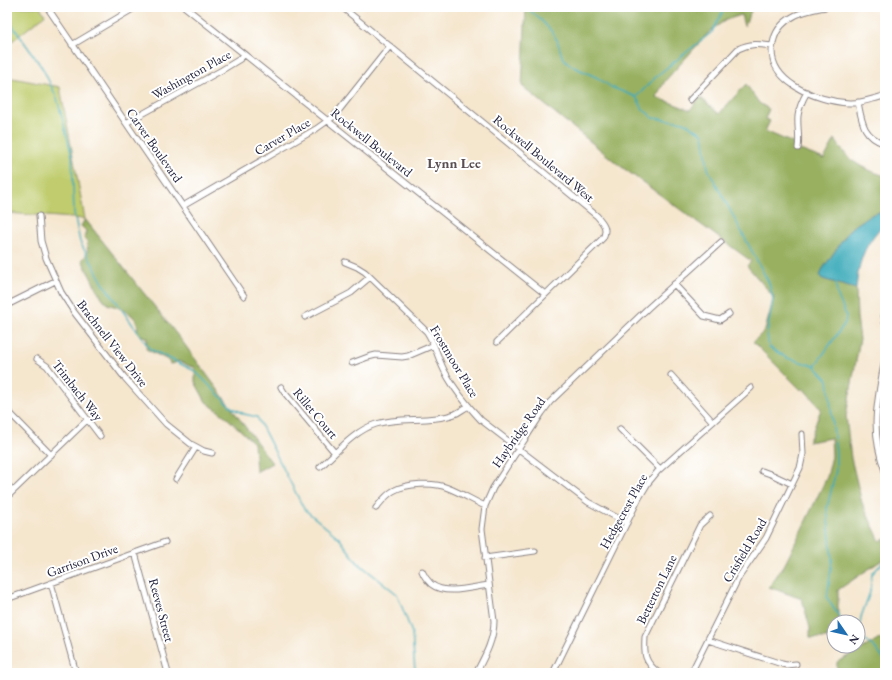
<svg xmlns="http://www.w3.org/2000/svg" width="892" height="680" viewBox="0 0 892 680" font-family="'EB Garamond',serif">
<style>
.green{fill:#c0cc6d;stroke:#717754}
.forest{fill:#98b060;stroke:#5d694e}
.water{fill:#3baab9;stroke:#2e667a}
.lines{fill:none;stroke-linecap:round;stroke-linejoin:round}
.stream{stroke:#3baab9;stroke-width:1.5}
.minor-casing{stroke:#8c8484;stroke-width:7}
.minor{stroke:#fff;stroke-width:5}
.labels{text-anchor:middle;stroke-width:4;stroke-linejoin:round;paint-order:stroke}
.street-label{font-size:13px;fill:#22223b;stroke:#fff}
.neighbourhood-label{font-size:14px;font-weight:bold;fill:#594e51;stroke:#fff}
</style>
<rect width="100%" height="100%" fill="#fff"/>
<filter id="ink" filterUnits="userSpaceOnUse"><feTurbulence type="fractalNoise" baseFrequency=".025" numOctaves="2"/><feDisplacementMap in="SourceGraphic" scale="8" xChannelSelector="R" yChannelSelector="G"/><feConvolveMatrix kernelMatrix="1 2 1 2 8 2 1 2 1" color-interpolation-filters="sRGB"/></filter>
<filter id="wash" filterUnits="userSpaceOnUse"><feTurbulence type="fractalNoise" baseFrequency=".012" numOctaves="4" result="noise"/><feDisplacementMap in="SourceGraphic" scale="16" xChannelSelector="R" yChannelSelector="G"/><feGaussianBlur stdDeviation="0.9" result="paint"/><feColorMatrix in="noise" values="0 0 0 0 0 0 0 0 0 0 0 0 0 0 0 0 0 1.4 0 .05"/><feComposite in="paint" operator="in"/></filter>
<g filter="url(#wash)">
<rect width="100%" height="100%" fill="#f5e6ce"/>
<path class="green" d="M7,7H40L45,15L7,45Z
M7,77L60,87L85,219L7,213Z"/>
<path class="forest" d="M526,7H753L744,26L741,15L726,20L711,30L665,81L656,97L690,110L700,97L719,114L746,84L759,103L769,109L765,119L770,121L765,131L793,143L792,147L824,159L835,139C847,161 861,168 885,176V211L873,214L851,228L822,270L820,276L823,279L856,289L857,317L860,339L846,416L851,458L862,503L880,541L885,539V558L838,590V622H834V638H810V628L802,599L769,587L786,562L827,477L832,456L831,438L808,442L811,436L821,409L803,388L801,390L753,342L765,330L774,297L747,266L751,261L619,165L522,86Z
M85,219L182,341L272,463L256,472L254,443L225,416L206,402L195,382V367C188,367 185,362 178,361L175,363L170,364L168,360L146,349L147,338C130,331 142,330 135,319C131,312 115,306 107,304L98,292L82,260C88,255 88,249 87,241L84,238L86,231L81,226Z
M885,636V673H837V662Z"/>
<path class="water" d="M885,211V223C864,245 859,260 856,289L823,279L820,277L822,270L851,228L873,214Z"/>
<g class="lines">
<path class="stream" d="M526,7L542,21L552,32L557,40L562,56L567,62L574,67L598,78L611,87L636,97L643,109L653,118L684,122L703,134L708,169L769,283L773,299L767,333L769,347L787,358L815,366L828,380L836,453V470L827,508L832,560L827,598L840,618L845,622
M8,19L43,69L57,98L72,156L74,213L80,242L103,283L150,349L195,371L231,407L244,414L257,417L304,509L339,538L358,563L397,594L412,633L415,671
M636,97L659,74L712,32L725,7
M815,366L845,323L846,315L837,294L836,282
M858,635L861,617L870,592L872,574L885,560
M858,635L875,648L885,661"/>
</g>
</g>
<g filter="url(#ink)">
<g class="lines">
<g class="minor-casing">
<path id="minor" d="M47,7L244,296
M185,7L545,294
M342,7L597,216C603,223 608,228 603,238L497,342
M825,7C816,9 805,11 796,15C786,20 777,28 774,39C761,81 817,101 849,103C860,104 874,98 885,96
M72,45L136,7
M690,100L738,49C750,43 759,44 772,46
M858,102C862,123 863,136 885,144
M126,123L222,70L240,59L244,55
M798,148C800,137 797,127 798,116C799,107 803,99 807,92
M183,206L316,129L333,117L340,109L390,46
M39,216L41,241L46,258L61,292L74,312L124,377L166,424L191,444L204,451L212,453
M345,262L357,267L365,272L427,332C435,344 438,359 445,372C454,389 468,406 481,420L588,502L627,523
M674,284L704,316L720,320L729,314
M7,305L55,281
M884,316L885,323
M305,317L351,293L370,277
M885,358C878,400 869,428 885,471
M37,359L47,366L100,436
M352,363L368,357L376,355L402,357L408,356L434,345
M671,375L713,422
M281,387L284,392L335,453
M7,410L51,455
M620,429L660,469
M320,467C337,452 354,431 376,424C401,416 430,423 455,414C460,412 464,408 469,406
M762,471L773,475L792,484
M176,479L196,447
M7,484L13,491
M7,497L87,420
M376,508C381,502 386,495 393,491C407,483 434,482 448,488C461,493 472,500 485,506
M135,553L168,673
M485,558L535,551
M422,571C424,576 427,580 431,584C446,596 472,587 489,585
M51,583L76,673
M7,599L165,542
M708,640L782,664L786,665L796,664
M476,673C485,656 494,640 494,621L482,529L485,506L493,488L542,413L550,402L648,308L721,242
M553,673L639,498L648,483L658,471L751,388
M659,673C644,662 644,654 645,637L700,525L710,516
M691,673L739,577L766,538L800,468L803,454L802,434"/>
</g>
<use href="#minor" class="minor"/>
</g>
</g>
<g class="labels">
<g class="street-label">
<text transform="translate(191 74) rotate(-29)" y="5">Washington Place</text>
<text transform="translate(282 136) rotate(-30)" y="5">Carver Place</text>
<text transform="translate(372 142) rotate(39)" y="5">Rockwell Boulevard</text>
<text transform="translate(155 145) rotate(55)" y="5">Carver Boulevard</text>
<text transform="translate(544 158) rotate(40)" y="5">Rockwell Boulevard West</text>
<text transform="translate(113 343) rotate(52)" y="5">Brachnell View Drive</text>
<text transform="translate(455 361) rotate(59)" y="5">Frostmoor Place</text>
<text transform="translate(78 390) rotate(52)" y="5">Trimbach Way</text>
<text transform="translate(316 413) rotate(50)" y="5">Rillet Court</text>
<text transform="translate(518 432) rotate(-55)" y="5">Haybridge Road</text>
<text transform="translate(623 511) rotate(-61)" y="5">Hedgecrest Place</text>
<text transform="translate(744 550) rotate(-59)" y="5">Crisfield Road</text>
<text transform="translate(82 560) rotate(-20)" y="5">Garrison Drive</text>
<text transform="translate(656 589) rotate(-64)" y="5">Betterton Lane</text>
<text transform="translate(162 610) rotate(75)" y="5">Reeves Street</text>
</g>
<g class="neighbourhood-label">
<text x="454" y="168">Lynn Lee</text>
</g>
</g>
<rect width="892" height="680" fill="none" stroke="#fff" stroke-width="24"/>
<g transform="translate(846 634) rotate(124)"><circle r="19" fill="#ffffff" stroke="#a7a7b1"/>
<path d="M0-3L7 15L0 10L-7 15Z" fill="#1f6fb2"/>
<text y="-6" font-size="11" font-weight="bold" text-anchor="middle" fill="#22223b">N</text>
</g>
</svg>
